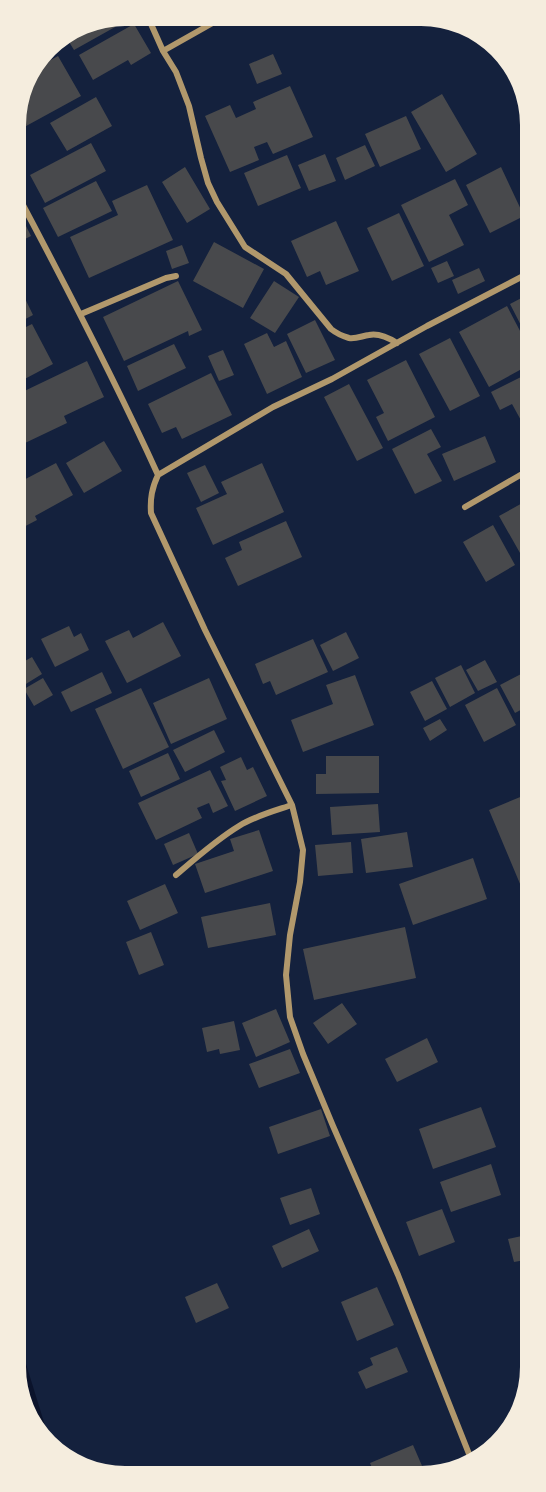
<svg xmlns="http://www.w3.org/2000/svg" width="546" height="1492" viewBox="0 0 546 1492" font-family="'Roboto Condensed',sans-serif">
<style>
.water{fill:#0b132b}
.building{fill:#48494c}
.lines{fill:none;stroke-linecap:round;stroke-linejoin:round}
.minor{stroke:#b1986c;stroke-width:6}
</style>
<rect width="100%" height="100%" fill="#14213d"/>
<path class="water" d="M17,1335L52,1448L47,1445L17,1389Z"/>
<path class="building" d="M124,15H132L133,17L74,50L66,37Z
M134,24L151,53L131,65L128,60L93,80L79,55Z
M273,54L282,74L257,84L249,64Z
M58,56L81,96L17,131L15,129V117L26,76L29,72Z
M290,86L313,137L273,154L267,142L254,147L259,160L230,172L205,116L230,105L236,118L256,109L253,102Z
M442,94L477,154L446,172L411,112Z
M96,97L112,126L67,151L50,123Z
M406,116L421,149L380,167L365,134Z
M91,143L106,171L45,203L30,175Z
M365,145L375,166L345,180L336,158Z
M325,154L336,181L309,191L298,165Z
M287,155L301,188L258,206L244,173Z
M185,167L210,209L187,223L162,182Z
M501,167L524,216L490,233L466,185Z
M455,179L468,205L449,215L464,245L429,262L401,205Z
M96,181L112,211L58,237L43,208Z
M147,185L173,240L89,278L70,237L118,215L112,201Z
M15,204L31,236L15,244Z
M399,213L424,266L392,281L367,228Z
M336,221L359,271L326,285L320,271L307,277L291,241Z
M214,242L264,269L243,308L193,281Z
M182,245L189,263L172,269L166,251Z
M447,261L454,276L438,283L431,268Z
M479,268L485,281L458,294L452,280Z
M16,280L33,315L16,324Z
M178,281L202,330L189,336L188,331L124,361L103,317Z
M274,281L299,297L275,333L250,318Z
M529,294V341L510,304Z
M507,306L529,348V365L489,387L459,332Z
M315,320L335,360L306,373L287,334Z
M32,324L53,364L19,382L21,387L16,390V332Z
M267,333L274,347L286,341L302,377L267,394L244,344Z
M450,338L480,396L450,411L419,354Z
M174,344L186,368L138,391L127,366Z
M223,350L234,375L219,381L208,356Z
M406,360L435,417L388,441L376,417L384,413L367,380Z
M87,361L104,397L64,416L67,423L25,443L16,424V395Z
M211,373L232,415L182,439L176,427L162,433L148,404Z
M529,373V421L523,424L512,404L500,410L491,392Z
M349,384L383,448L357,461L324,397Z
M431,429L441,447L427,454L442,481L415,494L392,449Z
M485,436L496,462L454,481L442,454Z
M16,441L23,454L16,458Z
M104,441L122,471L84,493L66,463Z
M56,463L73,495L35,516L37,520L16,531V484Z
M262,463L284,512L213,545L196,508L227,494L221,482Z
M205,465L219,493L201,502L187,473Z
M526,501L529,506L530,548L520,553L499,516Z
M286,521L302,557L238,586L225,558L242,550L239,542Z
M493,525L515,565L486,582L463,542Z
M163,622L181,656L127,683L105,641L129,630L133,638Z
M69,626L74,637L81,633L89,650L55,667L41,639Z
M16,628L26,645L16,650Z
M346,632L359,658L333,671L320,645Z
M313,639L328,672L276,695L270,681L263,684L255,664Z
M32,657L42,674L21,687L16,679V666Z
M485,660L497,682L478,691L466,670Z
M461,665L475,693L450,707L435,678Z
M102,672L112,693L71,712L61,692Z
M525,672L530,681V705L515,713L500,685Z
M355,675L374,725L303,752L291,720L333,704L326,685Z
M43,678L53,695L34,706L24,689Z
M209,678L227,719L171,744L153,703Z
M432,681L447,709L425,721L410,692Z
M141,688L169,747L123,769L95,709Z
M497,688L516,725L484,742L465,705Z
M440,719L447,730L430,741L423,728Z
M214,730L225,752L185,772L173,750Z
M168,753L180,779L141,797L129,771Z
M326,756H379V793L316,794V774H326Z
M241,757L247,770L253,767L267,796L235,811L221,781L226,780L220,767Z
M210,770L228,806L213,813L209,803L197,808L202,818L156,840L138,803Z
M530,793V888L523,891L489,810Z
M378,804L380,832L332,835L330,807Z
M259,830L273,871L205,893L195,864L234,851L230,839Z
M407,832L413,867L366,873L361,839Z
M189,833L198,854L173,865L164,844Z
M351,842L353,873L318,876L315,845Z
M473,858L487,899L413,925L399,884Z
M165,884L178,913L140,930L127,901Z
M270,903L276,935L208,948L201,917Z
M405,927L416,978L314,1000L303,949Z
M151,932L164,965L139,975L126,942Z
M342,1003L357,1024L328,1044L313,1023Z
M276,1009L290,1042L256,1057L242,1023Z
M234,1021L240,1050L220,1054L219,1049L207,1052L202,1028Z
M427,1038L438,1062L397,1082L385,1059Z
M290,1049L300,1073L259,1088L249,1064Z
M481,1107L496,1147L433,1169L419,1129Z
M321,1109L330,1136L278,1154L269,1127Z
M491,1164L501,1195L451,1212L440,1182Z
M311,1188L320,1214L290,1225L280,1198Z
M442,1209L455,1242L419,1256L406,1222Z
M309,1229L319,1251L282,1268L272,1246Z
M531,1234V1259L514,1262L508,1239Z
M217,1283L229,1308L196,1323L185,1297Z
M377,1287L394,1325L357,1341L341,1302Z
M397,1347L408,1372L366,1389L358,1372L373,1365L370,1358Z
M413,1445L426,1475H375L370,1463Z"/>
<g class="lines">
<path class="minor" d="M147,15L163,51L176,72L189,106L201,158L208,183L217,202L245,247L286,274L331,329C336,333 342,336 349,338C356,339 362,336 369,335C378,333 389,338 397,343
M163,51L225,16
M15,190C65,284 114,378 158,475
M81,314L166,278L176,276
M465,507L529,470
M176,875C196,858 216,840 239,826C255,816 274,811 292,805
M471,1459L398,1275L333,1126L303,1054L290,1017L286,975L290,935L300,882L303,850L292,805L205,630L151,513C150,498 152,488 158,475L273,407L332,379L427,326L529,273"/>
</g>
<path d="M0 0H546V1492H0ZM125 26H421A99 99 0 0 1 520 125V1367A99 99 0 0 1 421 1466H125A99 99 0 0 1 26 1367V125A99 99 0 0 1 125 26Z" fill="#f5edde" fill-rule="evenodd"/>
</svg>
